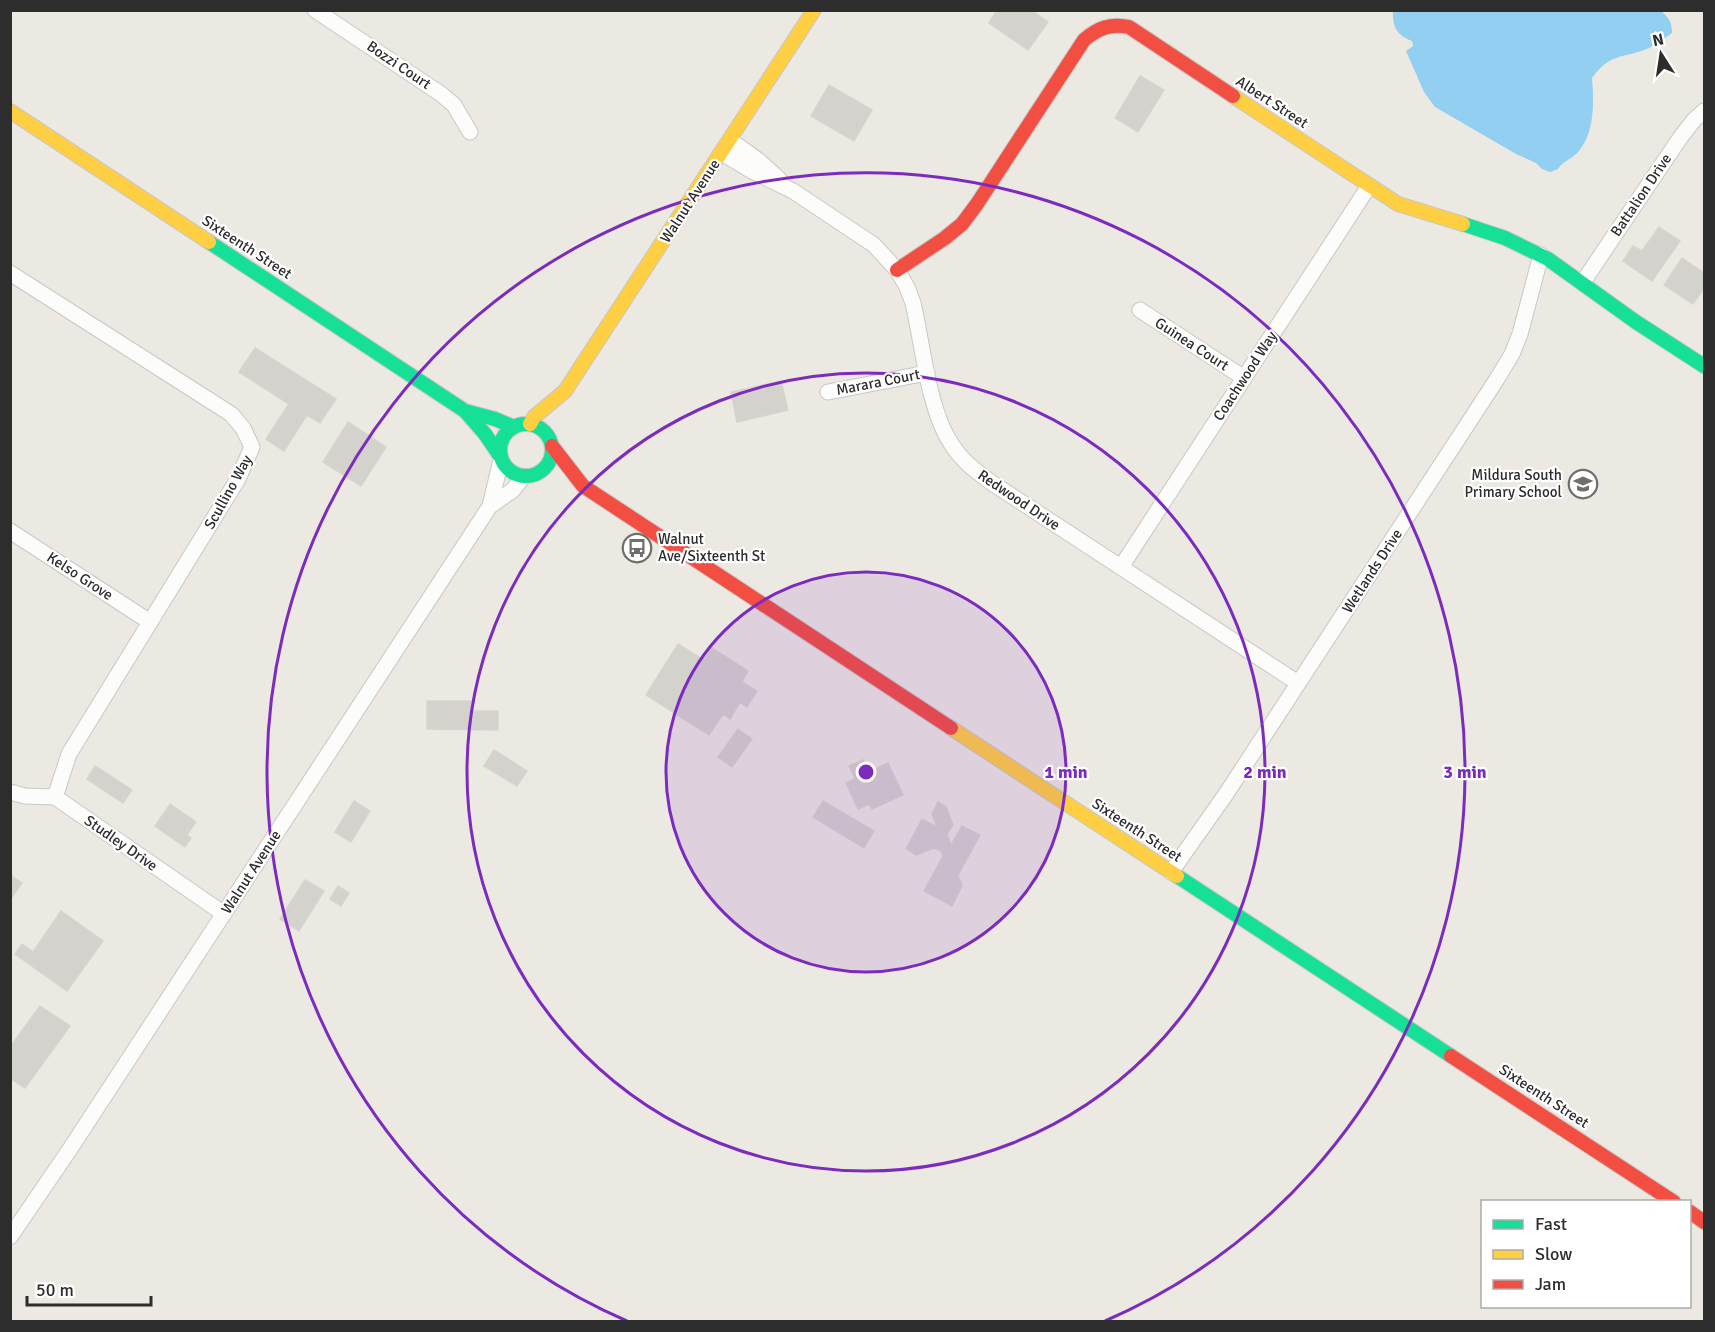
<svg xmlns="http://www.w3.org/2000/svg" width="1715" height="1332" viewBox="0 0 1715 1332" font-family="Signika,sans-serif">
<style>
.water{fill:#92cff1}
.building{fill:#d4d2cd;stroke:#d7d4ce;stroke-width:1.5}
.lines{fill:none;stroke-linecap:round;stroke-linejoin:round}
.street-casing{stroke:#c9c8c7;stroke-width:17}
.fast-casing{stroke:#c9c8c7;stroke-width:16}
.slow-casing{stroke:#c9c8c7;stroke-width:16}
.jam-casing{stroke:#c9c8c7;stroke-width:16}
.street{stroke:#fcfcfb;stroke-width:15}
.fast{stroke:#16e098;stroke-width:14}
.slow{stroke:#ffcf43;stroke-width:14}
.jam{stroke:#f24e42;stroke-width:14}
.ring{fill:none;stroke:#7b2cbf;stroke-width:3}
.labels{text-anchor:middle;stroke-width:4.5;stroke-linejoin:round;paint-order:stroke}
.street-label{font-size:15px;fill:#2d2d2d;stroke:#fff}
.poi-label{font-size:15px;fill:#2d2d2d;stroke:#fff;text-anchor:end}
.centre{fill:#7b2cbf;stroke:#fff;stroke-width:3}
.ring-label{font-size:18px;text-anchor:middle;font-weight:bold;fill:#7b2cbf;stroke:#fff;stroke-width:4.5;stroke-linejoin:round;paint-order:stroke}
</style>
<rect width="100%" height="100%" fill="#ece9e2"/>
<path class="water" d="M1393,11H1661C1669,18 1672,22 1672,33C1664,39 1655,45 1647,49C1621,59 1610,53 1592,78C1594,103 1595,135 1576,154C1570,160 1563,161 1558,169L1550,172L1542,169L1536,163L1516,154L1435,107L1424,92L1406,51L1413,46L1412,41C1397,36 1392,26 1393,11Z"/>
<path class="building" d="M997,10H1031L1048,22L1028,50L989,23Z
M1140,76L1164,90L1138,132L1115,118Z
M829,85L872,110L854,141L811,116Z
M1659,227L1680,241L1652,281L1623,261L1633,246L1642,251Z
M1682,258L1704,273V288L1693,304L1664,285Z
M255,348L336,399L320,423L307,415L284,451L266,439L289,404L239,372Z
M781,381L788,410L737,422L731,392Z
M348,422L386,447L361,486L323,462Z
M678,644L704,660L712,648L748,671L742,682L757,691L747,707L740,702L730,719L723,714L709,735L646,695Z
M427,701H472V711H498V730L427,729Z
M738,729L752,739L732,767L718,757Z
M494,750L527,771L517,786L484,766Z
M863,760L869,772L888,763L903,795L872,809L869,804L858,809L846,783L855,779L849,766Z
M95,766L132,790L123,803L87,779Z
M354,801L370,811L351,842L335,832Z
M823,801L874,831L864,848L813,817Z
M938,802L946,807L953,825L947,834L951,845L962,826L980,835L958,875L962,886L952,906L924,891L943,856L941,851L934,848L916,855L906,849L922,819L937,827L932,814Z
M170,804L196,822L187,835L191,838L185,847L155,826Z
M10,875L22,883L10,900Z
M305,880L324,891L299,931L280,919Z
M338,886L349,893L341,906L330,899Z
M61,911L103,941L67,991L15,954L22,944L33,952Z
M40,1006L70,1026L25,1088L10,1078V1047Z"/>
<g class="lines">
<g class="street-casing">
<path id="street" d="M315,10L441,94L454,105L470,132
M730,140L758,160L779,179
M722,153L752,171L793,191L874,245L897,270L907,287L913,303C923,345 928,410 952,445C962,461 977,472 992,483L1298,683
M10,273L231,414L243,428L252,447L238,479L69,754L55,797
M1583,282L1680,138L1694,120L1704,111
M1140,310L1244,378
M828,392L927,373
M490,506L513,490L523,477
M10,531L150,622
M1121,567L1369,186
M10,792L25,796L55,797L224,914
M1171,872L1226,794L1497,379L1512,354L1520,334L1541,255
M10,1237L70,1149L490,506L501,460"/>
</g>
<g class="fast-casing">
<path id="fast" d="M1463,224L1505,238L1548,259L1636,322L1704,366
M209,242L465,411L485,434L500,456
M465,411L495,419L514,427
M500 450a26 26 0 1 1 52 0a26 26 0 1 1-52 0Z
M1177,876L1451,1056"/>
</g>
<g class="slow-casing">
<path id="slow" d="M1233,96L1398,204L1463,224
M10,111L209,242
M530,424L534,417L565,391L814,10
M951,728L1177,876"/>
</g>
<g class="jam-casing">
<path id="jam" d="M897,270L945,238L962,224L977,204L1084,40C1098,28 1111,23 1129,27L1233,96
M552,446L583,486L951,728
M1451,1056L1674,1202
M1690,1212L1704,1222"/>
</g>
<use href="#street" class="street"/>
<use href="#fast" class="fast"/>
<use href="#slow" class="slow"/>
<use href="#jam" class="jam"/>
</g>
<circle cx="866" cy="772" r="200" fill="#7b2cbf" fill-opacity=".12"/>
<g class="ring">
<circle cx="866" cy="772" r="200"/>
<circle cx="866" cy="772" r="399"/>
<path d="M627 1321A599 599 0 1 1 1105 1321"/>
</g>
<defs>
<g id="school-ring" transform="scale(1.5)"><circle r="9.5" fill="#fff" stroke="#706f6c" stroke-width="1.5"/><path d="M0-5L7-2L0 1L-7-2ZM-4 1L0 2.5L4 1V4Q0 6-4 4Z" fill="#706f6c"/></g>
<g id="bus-ring" transform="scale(1.5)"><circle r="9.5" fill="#fff" stroke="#706f6c" stroke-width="1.5"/><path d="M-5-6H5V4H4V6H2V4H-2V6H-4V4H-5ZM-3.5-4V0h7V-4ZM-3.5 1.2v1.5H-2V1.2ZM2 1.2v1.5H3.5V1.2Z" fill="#706f6c"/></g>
</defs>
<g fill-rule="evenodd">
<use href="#school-ring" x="1583" y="484"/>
<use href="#bus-ring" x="637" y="548"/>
</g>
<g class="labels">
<g class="street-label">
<text transform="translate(399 65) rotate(34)" y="5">Bozzi Court</text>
<text transform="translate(1272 102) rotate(33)" y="5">Albert Street</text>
<text transform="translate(1641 195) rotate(-56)" y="5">Battalion Drive</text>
<text transform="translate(690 201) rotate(-57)" y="5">Walnut Avenue</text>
<text transform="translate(247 247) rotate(33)" y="5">Sixteenth Street</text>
<text transform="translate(1192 344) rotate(33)" y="5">Guinea Court</text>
<text transform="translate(1245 376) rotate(-57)" y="5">Coachwood Way</text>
<text transform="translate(878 382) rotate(-11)" y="5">Marara Court</text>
<text transform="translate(228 492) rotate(-61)" y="5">Scullino Way</text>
<text transform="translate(1019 500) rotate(34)" y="5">Redwood Drive</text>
<text transform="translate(1372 571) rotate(-57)" y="5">Wetlands Drive</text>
<text transform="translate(80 576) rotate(33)" y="5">Kelso Grove</text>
<text transform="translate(1137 830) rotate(33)" y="5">Sixteenth Street</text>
<text transform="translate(121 843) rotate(35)" y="5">Studley Drive</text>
<text transform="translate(251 872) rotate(-57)" y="5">Walnut Avenue</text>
<text transform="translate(1544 1096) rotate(33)" y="5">Sixteenth Street</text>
</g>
<g class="poi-label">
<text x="1562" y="480">Mildura South<tspan x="1562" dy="17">Primary School</tspan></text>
<text x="658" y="544" text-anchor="start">Walnut<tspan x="658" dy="17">Ave/Sixteenth St</tspan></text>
</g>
</g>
<circle cx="866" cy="772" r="9" class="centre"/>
<g class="ring-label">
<text x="1066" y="778">1 min</text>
<text x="1265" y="778">2 min</text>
<text x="1465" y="778">3 min</text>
</g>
<rect width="1715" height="1332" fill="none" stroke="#2d2d2d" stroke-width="24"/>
<rect x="1481" y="1200" width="210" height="108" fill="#ffffff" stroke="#ababab" stroke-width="1.5"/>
<rect x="1493" y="1220" width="30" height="9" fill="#16e098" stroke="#ababab" stroke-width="1.5"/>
<text x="1535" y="1230" font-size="18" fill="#2d2d2d">Fast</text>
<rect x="1493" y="1250" width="30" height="9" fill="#ffcf43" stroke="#ababab" stroke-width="1.5"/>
<text x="1535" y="1260" font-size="18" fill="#2d2d2d">Slow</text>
<rect x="1493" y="1280" width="30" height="9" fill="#f24e42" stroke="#ababab" stroke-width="1.5"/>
<text x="1535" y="1290" font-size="18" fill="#2d2d2d">Jam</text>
<g transform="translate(1661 54) rotate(348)" stroke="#ffffff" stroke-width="4.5" paint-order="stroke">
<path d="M0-4.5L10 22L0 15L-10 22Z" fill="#2d2d2d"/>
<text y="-9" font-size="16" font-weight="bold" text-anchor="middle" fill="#2d2d2d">N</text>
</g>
<path d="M27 1296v9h124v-9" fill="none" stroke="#2d2d2d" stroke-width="3"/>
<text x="36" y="1296" font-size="18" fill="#2d2d2d" stroke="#ffffff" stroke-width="4.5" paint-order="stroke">50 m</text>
</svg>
